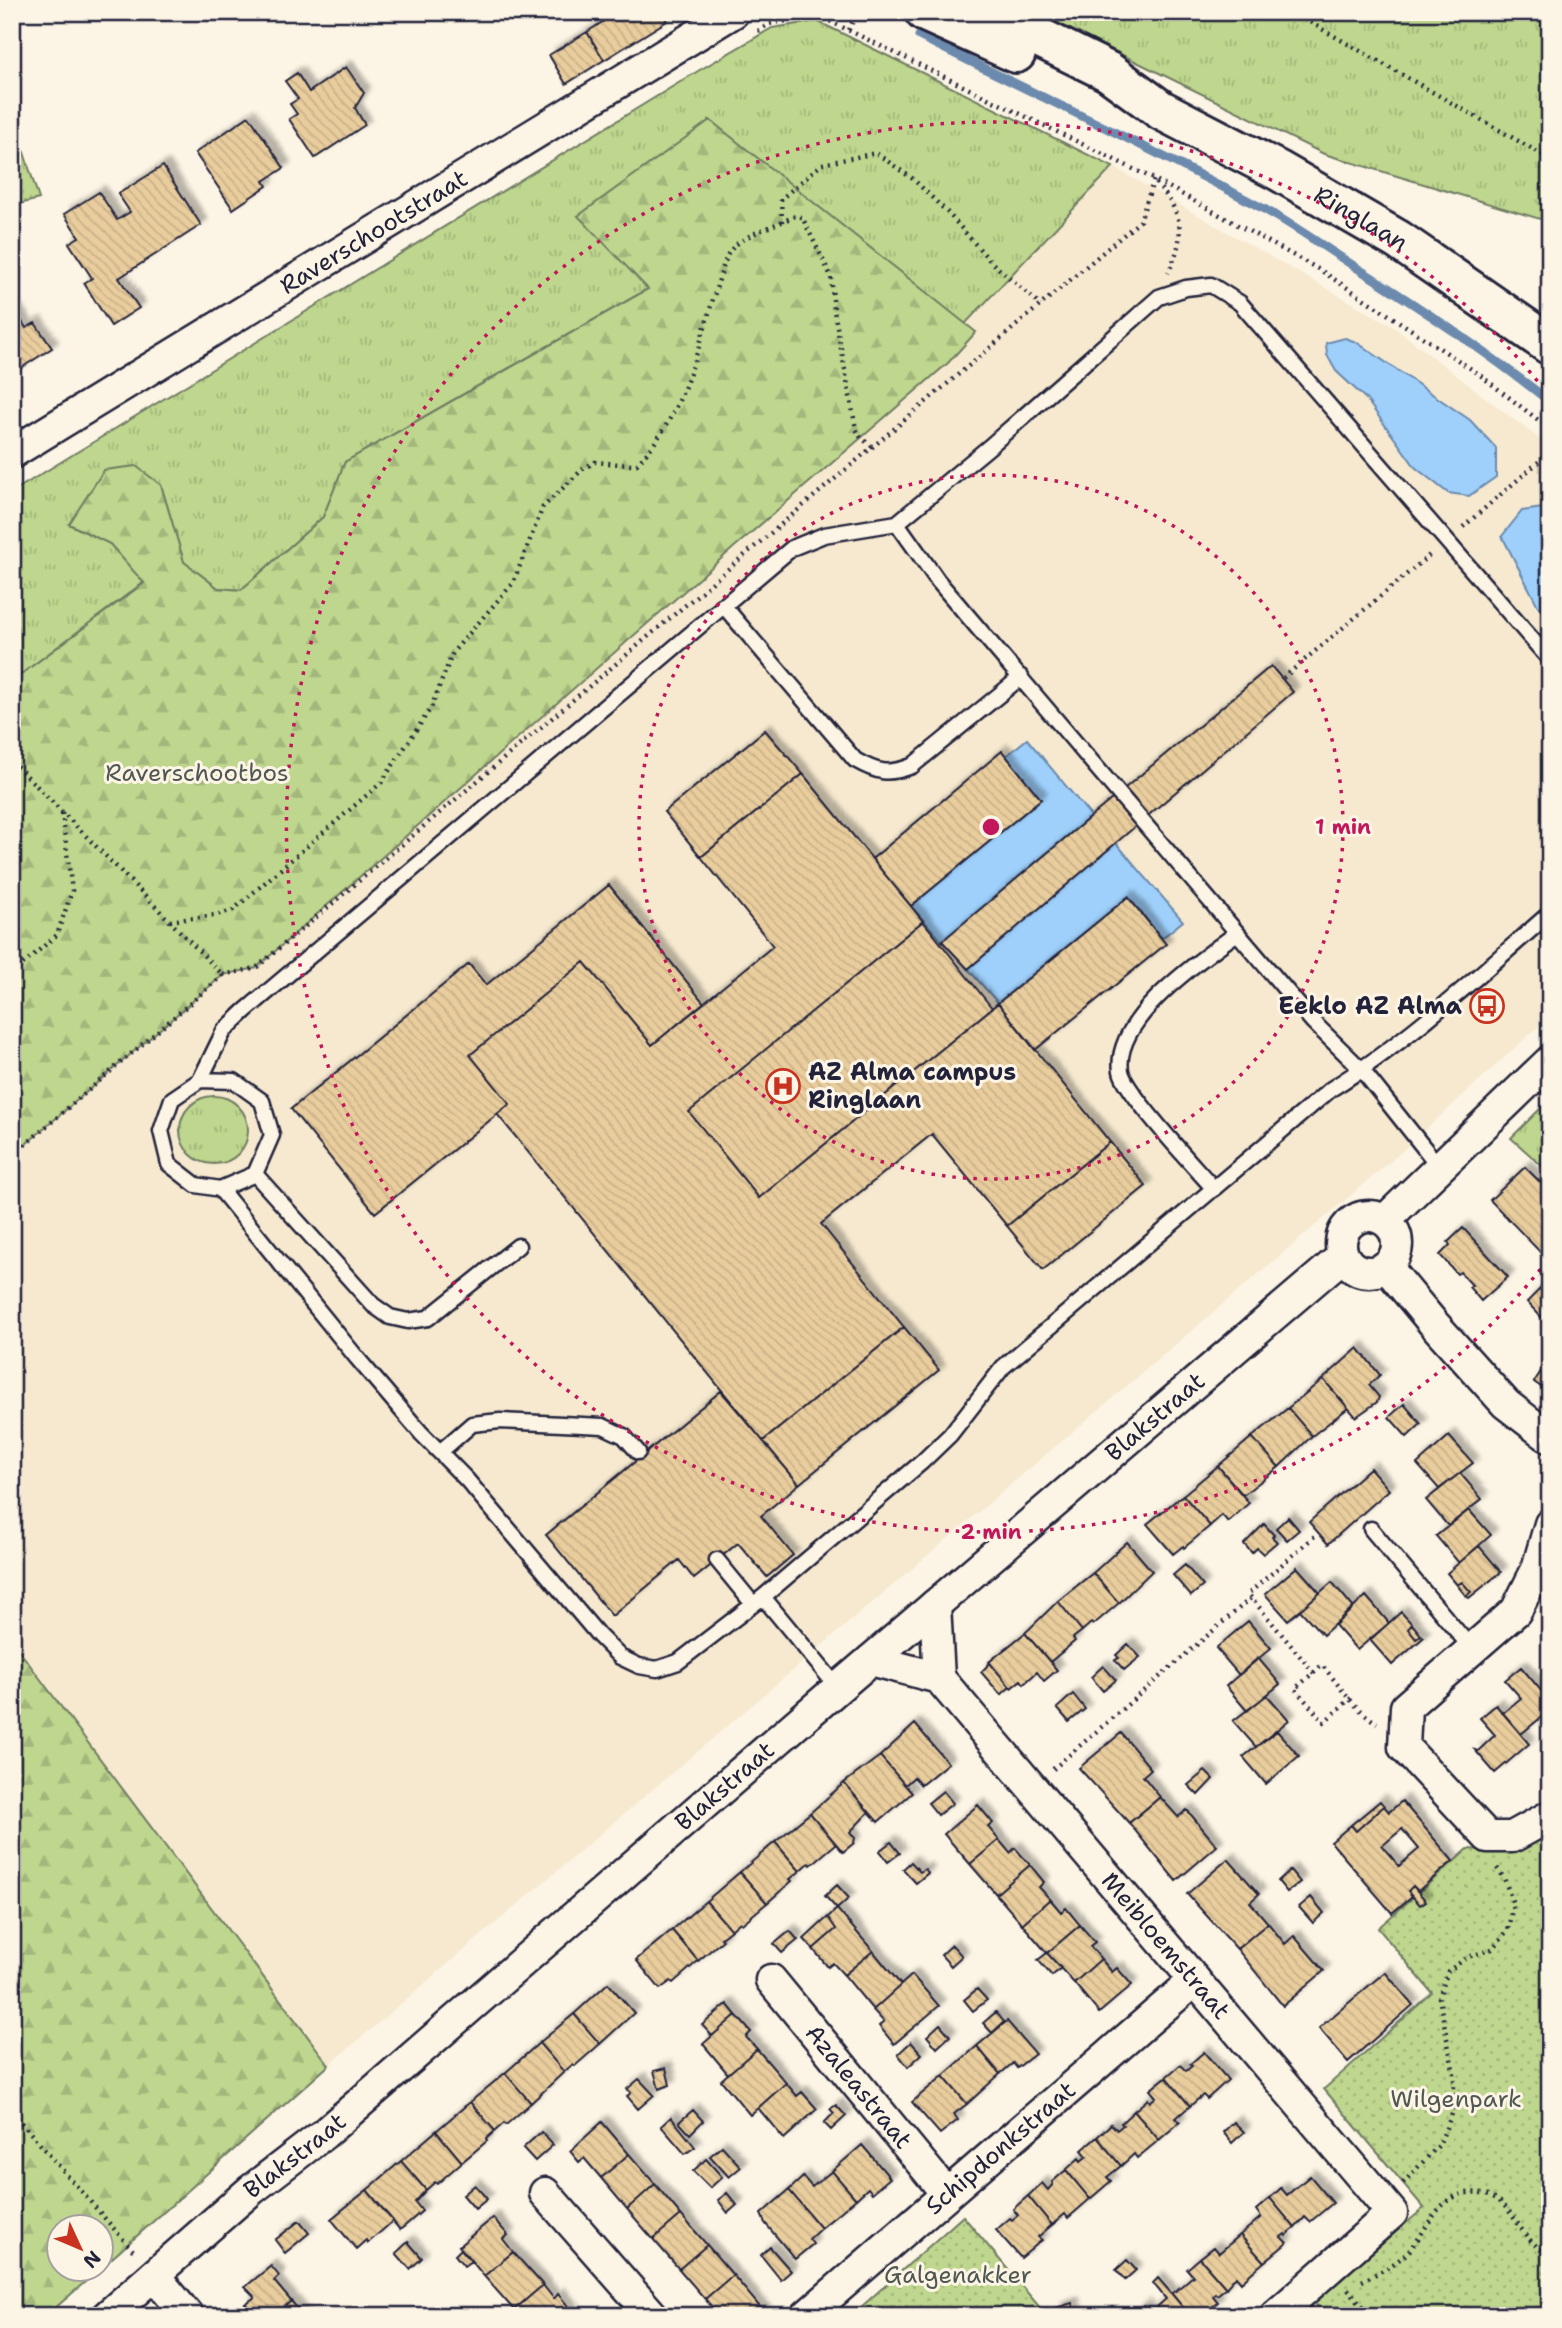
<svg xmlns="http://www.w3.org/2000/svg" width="1562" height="2328" viewBox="0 0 1562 2328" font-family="'Shantell Sans',sans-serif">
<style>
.built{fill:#f6e9cf}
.grass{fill:url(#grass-tufts);stroke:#707c64;stroke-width:2}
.forest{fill:url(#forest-firs);stroke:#707c64;stroke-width:2}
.park{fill:url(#park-dots);stroke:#707c64;stroke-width:2}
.water{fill:#9ed0fb;stroke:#6c8aae;stroke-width:2}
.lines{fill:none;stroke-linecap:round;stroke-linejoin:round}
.stream{stroke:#6c8aae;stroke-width:9}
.building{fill:url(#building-back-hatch);stroke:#22223b;stroke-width:2;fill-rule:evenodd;filter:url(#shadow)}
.lane-casing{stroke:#22223b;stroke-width:19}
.street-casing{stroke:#22223b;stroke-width:35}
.secondary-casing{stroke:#22223b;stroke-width:44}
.path{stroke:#22223b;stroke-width:4.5;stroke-dasharray:2 5;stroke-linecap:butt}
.lane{stroke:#fcf5e5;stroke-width:14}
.street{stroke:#fcf5e5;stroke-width:30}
.secondary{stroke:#fcf5e5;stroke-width:38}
.ring{fill:none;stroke:#c2185b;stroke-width:3.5;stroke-dasharray:3.5 7}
.labels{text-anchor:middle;stroke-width:6;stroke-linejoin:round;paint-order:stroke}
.street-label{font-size:24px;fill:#22223b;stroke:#fcf5e5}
.park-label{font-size:24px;fill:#515854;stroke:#fcf5e5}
.poi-label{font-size:24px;font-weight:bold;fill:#22223b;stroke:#fcf5e5;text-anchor:end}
.centre{fill:#c2185b;stroke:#fcf5e5;stroke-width:3.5}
.ring-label{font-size:21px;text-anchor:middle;font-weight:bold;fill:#c2185b;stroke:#fcf5e5;stroke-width:6;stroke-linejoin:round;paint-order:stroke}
</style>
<defs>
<pattern id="grass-tufts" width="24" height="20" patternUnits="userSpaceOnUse" patternTransform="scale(1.75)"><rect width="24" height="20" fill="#bed68d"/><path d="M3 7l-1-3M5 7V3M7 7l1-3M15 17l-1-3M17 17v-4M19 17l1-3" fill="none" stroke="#a3b77b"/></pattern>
<pattern id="forest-firs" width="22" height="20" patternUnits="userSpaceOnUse" patternTransform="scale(1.75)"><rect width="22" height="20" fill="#bed68d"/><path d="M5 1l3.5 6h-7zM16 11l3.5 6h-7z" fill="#a3b77b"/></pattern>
<pattern id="park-dots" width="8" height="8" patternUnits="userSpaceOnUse" patternTransform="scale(1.75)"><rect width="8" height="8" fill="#bed68d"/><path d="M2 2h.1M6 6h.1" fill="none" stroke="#a3b77b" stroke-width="1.8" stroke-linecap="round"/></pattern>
<pattern id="building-back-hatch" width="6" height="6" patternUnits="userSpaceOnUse" patternTransform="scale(1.75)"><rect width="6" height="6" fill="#e9cd9d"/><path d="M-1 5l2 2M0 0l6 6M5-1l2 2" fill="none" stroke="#c8b088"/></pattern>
<filter id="shadow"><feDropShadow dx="6" dy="-6" stdDeviation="2" flood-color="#0004"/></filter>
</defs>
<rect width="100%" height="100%" fill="#fcf5e5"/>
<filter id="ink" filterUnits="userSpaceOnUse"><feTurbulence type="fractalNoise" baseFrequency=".0143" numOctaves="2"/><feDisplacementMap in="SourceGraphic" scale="14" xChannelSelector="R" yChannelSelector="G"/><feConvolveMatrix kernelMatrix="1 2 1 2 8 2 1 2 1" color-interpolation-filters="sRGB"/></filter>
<g filter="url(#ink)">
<path class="built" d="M1113,167L1391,325L1550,447V1016L1390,1162L329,2065L12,1641V1156L223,975L256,968L731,550L948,363L975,333L965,324Z"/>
<path class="grass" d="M1035,12H1550V222L1324,154Z
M817,21L1113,167L965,324L709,120L649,288L345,462L323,517L241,590L218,588L184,562L161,485L69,524L110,544L144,582L12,681V492L698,71L772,28Z
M12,115L39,199L12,206Z
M180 1130a34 34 0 1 1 68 0a34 34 0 1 1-68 0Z
M1550,1099V1173L1511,1138Z"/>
<path class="forest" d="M710,120L976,332L948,363L731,550L256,968L223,975L12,1156V681L144,583L110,544L69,524L104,470L136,466L161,485L184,562L218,588L241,590L323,517L345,462L648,289L578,216Z
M12,1641L329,2065L102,2267V2226H60V2268L100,2269L46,2316H12Z"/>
<path class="park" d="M1550,1826V2316H1326L1314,2302L1424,2208L1324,2089L1432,1993L1378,1928L1468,1849L1518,1852Z
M963,2216L1047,2316H851Z"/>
<path class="water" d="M1345,338L1356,342L1470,420L1496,448V477L1469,496L1448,493L1416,468L1366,399L1336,371L1327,355L1326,343Z
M1550,507V620L1538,606L1502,536L1522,511Z
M1027,739L1091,816L942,941L911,906L1041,799L1006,756Z
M1116,843L1183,921L1162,938L1128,897L998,1003L968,969Z"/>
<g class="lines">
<path class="stream" d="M919,36C1034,94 1151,147 1264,209C1295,226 1324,247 1354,266C1421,308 1488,352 1550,402"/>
</g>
<path class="building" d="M618,12H661L667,21L604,60L587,32Z
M587,32L604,60L566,84L549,55Z
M346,67L364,93L355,108L365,125L315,158L289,119L297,114L290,104L298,99L285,81L297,73L309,92Z
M249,116L284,168L264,181L267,186L233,209L195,153Z
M163,166L201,225L119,278L139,308L111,326L84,283L92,278L69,243L79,237L64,214L99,192L117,220L130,212L118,194Z
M14,309L26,328L35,323L52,348L12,374V310Z
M1271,666L1293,692L968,969L942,941Z
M765,730L803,774L701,857L664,812Z
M1002,751L1041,799L911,906L872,859Z
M803,774L923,921L689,1112L759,1198L998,1003L1110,1142L1007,1226L932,1134L821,1224L904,1327L763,1441L497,1114L510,1104L470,1055L584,962L652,1045L773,946L701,857Z
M609,885L704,1003L652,1045L584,962L470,1055L510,1104L375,1213L291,1109L469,964L486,985Z
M1128,897L1166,944L1035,1050L998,1003Z
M923,921L992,1008L759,1198L689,1112Z
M1110,1142L1146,1186L1043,1270L1007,1226Z
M1525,1167L1550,1192V1250L1544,1256L1490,1200Z
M1463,1228L1508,1277L1481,1301L1469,1287L1472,1285L1460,1272L1457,1274L1440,1255L1450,1245L1448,1242Z
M1548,1281L1550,1308L1541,1317L1527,1302Z
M904,1327L939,1370L799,1484L763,1441Z
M1358,1348L1380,1375L1369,1385L1379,1397L1377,1402L1356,1417L1323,1379Z
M1546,1364L1550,1366V1393L1534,1382Z
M1323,1379L1348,1408L1312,1436L1288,1408Z
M721,1391L799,1484L761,1516L793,1555L767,1577L738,1543L694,1579L679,1560L612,1616L546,1535Z
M1404,1404L1421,1424L1407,1437L1389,1417Z
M1288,1408L1312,1436L1279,1467L1252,1437Z
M1449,1436L1473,1463L1439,1489L1417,1464Z
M1252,1437L1279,1467L1243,1495L1218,1466Z
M1218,1466L1249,1503L1228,1522L1222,1515L1210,1526L1183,1495Z
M1370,1468L1389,1490L1328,1544L1309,1522Z
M1460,1473L1482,1499L1448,1526L1426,1500Z
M1183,1495L1210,1526L1184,1548L1183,1546L1173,1554L1147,1524Z
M1469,1510L1491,1535L1459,1563L1436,1536Z
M1288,1517L1299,1530L1287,1540L1276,1528Z
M1264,1524L1274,1535L1272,1537L1277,1542L1263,1554L1257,1548L1252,1553L1244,1544Z
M1127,1542L1152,1571L1119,1603L1093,1573Z
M1479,1546L1501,1572L1469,1598L1466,1596L1471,1592L1462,1582L1457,1585L1447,1573Z
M1185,1565L1203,1586L1191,1596L1173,1575Z
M1297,1567L1320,1593L1288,1620L1265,1594Z
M1093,1573L1119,1603L1093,1625L1091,1623L1082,1631L1058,1601Z
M1332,1582L1353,1607L1323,1635L1300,1610Z
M1462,1582L1471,1592L1466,1596L1457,1585Z
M1366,1596L1389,1623L1357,1650L1335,1625Z
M1058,1601L1082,1631L1073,1638L1075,1641L1050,1662L1025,1633Z
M1401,1612L1412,1624L1408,1629L1416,1639L1421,1635L1424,1637L1392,1665L1370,1640Z
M1248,1621L1271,1648L1239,1675L1216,1648Z
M1412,1624L1421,1635L1416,1639L1408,1629Z
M1025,1633L1057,1670L1044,1681L1037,1672L1024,1684L1021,1680L1011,1688L989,1662Z
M1128,1644L1140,1657L1124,1670L1115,1660L1119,1658L1116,1655Z
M1258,1658L1280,1684L1247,1711L1226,1686Z
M990,1663L1010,1687L1001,1695L981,1672Z
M1103,1666L1116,1680L1103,1691L1091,1677Z
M1521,1667L1550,1701V1710L1521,1734L1503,1713L1521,1698L1505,1680Z
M1073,1694L1085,1709L1069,1722L1057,1708Z
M1267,1695L1289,1720L1256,1747L1233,1721Z
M1496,1705L1529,1744L1495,1773L1475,1750L1478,1751L1495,1735L1480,1718Z
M915,1724L948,1763L921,1785L914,1777L905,1785L880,1756Z
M1277,1731L1299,1756L1266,1784L1243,1757Z
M1121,1733L1151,1769L1143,1776L1160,1797L1129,1823L1079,1768Z
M880,1756L912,1793L878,1822L844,1783Z
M1205,1771L1213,1779L1198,1795L1188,1785Z
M844,1783L869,1812L850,1832L855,1838L854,1843L843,1852L810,1813Z
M943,1791L953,1803L938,1815L928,1803Z
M1160,1797L1178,1817L1187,1810L1217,1846L1176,1881L1129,1823Z
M1380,1801L1384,1806L1356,1831L1351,1825Z
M1402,1801L1453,1861L1418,1891L1413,1886L1408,1891L1412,1896L1392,1913L1331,1842L1351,1825L1356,1831L1384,1806L1389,1812ZM1402,1829L1419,1849L1399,1866L1382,1846Z
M978,1805L993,1823L988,1827L999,1840L970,1864L944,1834Z
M810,1813L836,1844L811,1865L809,1863L800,1871L775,1842Z
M999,1840L1010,1853L1015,1848L1030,1865L996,1894L970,1864Z
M775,1842L800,1871L790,1879L792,1881L767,1903L740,1872Z
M891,1842L900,1853L888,1862L879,1851Z
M1228,1859L1259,1894L1250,1902L1268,1923L1237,1949L1187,1894Z
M911,1862L920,1872L925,1869L928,1873L916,1883L903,1869Z
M1030,1865L1044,1882L1039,1887L1050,1899L1022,1924L996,1894Z
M1290,1870L1300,1882L1287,1892L1278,1881Z
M740,1872L767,1903L742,1924L740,1922L731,1930L706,1901Z
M837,1885L849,1898L837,1909L825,1896Z
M1413,1886L1426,1901L1420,1905L1408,1891Z
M1311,1897L1324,1913L1313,1923L1299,1907Z
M1050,1899L1061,1912L1066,1908L1080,1925L1047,1953L1022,1924Z
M706,1901L731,1930L721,1938L723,1940L698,1961L672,1930Z
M837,1909L873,1951L844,1975L833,1963L828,1967L813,1949L836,1929L828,1917Z
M828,1917L836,1929L813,1949L804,1939Z
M1268,1923L1285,1944L1294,1936L1324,1971L1283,2006L1237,1949Z
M1080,1925L1095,1942L1090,1946L1101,1959L1074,1983L1047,1953Z
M672,1930L698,1961L673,1983L671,1981L660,1989L636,1960Z
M790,1931L798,1940L782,1953L774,1944Z
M952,1945L962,1956L951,1966L941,1955Z
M873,1951L901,1985L873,2010L844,1975Z
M1047,1953L1061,1968L1052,1976L1038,1960Z
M1101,1959L1112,1972L1117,1968L1132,1985L1099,2013L1074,1983Z
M1385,1972L1413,2005L1348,2062L1319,2028Z
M912,1975L939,2006L894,2044L879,2026L884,2022L873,2010Z
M608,1983L634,2013L600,2044L574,2014Z
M977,1989L987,2000L973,2011L964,2000Z
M727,2004L736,2015L712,2036L702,2025Z
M996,2012L1004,2022L992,2033L983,2023Z
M574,2014L600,2044L575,2066L573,2064L564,2072L539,2043Z
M736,2015L751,2032L746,2037L757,2049L728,2074L703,2044Z
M1007,2021L1035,2054L1017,2068L1013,2063L1000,2074L977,2046Z
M940,2024L950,2036L937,2048L927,2036Z
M911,2042L922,2054L908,2067L898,2054Z
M539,2043L564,2072L531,2103L505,2073Z
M977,2046L1000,2074L967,2104L943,2076Z
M757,2049L786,2083L750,2115L721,2080Z
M1204,2052L1228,2080L1207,2099L1203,2095L1190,2106L1166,2077L1180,2065L1186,2071L1192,2066L1190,2064Z
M666,2068L670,2085L659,2089L654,2071Z
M505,2073L531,2103L506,2125L504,2123L495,2131L470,2102Z
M943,2076L967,2104L954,2114L958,2120L940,2134L912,2102Z
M1166,2077L1190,2106L1176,2118L1180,2122L1159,2140L1134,2111L1148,2099L1150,2102L1156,2097L1150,2090Z
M639,2079L654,2095L638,2109L627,2096L631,2093L627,2089Z
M786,2083L797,2096L802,2092L817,2109L784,2139L758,2108Z
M470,2102L495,2131L486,2139L487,2141L462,2162L436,2131Z
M836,2105L846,2116L831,2130L824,2123L834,2113L830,2109Z
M693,2110L703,2121L690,2134L679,2122Z
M1134,2111L1159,2140L1137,2158L1134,2154L1121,2166L1097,2137L1111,2124L1117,2130L1123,2125L1121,2123Z
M671,2117L695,2147L685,2154L661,2126Z
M602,2122L629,2154L601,2178L584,2158L579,2162L570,2151Z
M1234,2122L1244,2132L1232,2143L1223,2132Z
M436,2131L462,2162L437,2184L435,2182L426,2190L401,2161Z
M541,2132L553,2145L535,2161L523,2148Z
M1097,2137L1121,2166L1107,2177L1111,2181L1090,2199L1066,2170L1079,2158L1081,2161L1087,2156L1082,2150Z
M862,2145L890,2178L872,2193L868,2188L856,2199L832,2171Z
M722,2146L741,2167L729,2177L710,2156Z
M629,2154L655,2184L627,2209L601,2178Z
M706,2159L722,2177L710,2188L693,2171Z
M401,2161L426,2190L415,2202L422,2211L400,2230L367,2190Z
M1066,2170L1090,2199L1068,2218L1065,2214L1052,2225L1028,2196L1042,2183L1048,2190L1053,2184L1052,2182Z
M832,2171L856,2199L821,2228L789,2190L803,2177L812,2187Z
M1310,2176L1333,2203L1310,2222L1305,2217L1295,2228L1270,2198L1281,2188L1287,2195Z
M655,2184L681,2215L653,2239L627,2209Z
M475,2185L487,2199L475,2209L463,2195Z
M367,2190L393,2221L368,2243L366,2240L356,2249L331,2219Z
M789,2190L821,2228L809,2239L813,2244L795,2259L765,2223L761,2214Z
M727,2193L737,2205L728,2213L718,2200Z
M1028,2196L1052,2225L1038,2237L1042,2240L1021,2258L996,2230L1010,2218L1012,2220L1018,2215L1013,2209Z
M1270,2198L1295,2228L1286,2236L1285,2234L1281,2237L1287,2243L1264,2262L1240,2235L1261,2217L1256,2210Z
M681,2215L707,2245L679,2269L653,2239Z
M493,2218L508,2235L503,2239L513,2252L484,2276L459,2246Z
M299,2221L309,2233L285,2253L275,2240Z
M1240,2235L1264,2262L1241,2282L1236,2276L1226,2288L1200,2258L1214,2247L1219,2253Z
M408,2242L422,2258L410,2269L396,2253Z
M707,2245L733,2275L705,2299L679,2269Z
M770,2247L791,2271L781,2280L761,2255Z
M461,2249L471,2261L464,2266L455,2255Z
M513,2252L543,2285L514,2310L484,2276Z
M1200,2258L1226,2288L1217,2295L1215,2293L1213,2296L1218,2302L1202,2316H1190L1172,2294L1193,2276L1187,2269Z
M1127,2260L1136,2270L1125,2280L1116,2270Z
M271,2266L279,2276L274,2281L291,2301L274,2316H257L245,2304L255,2297L245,2287Z
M733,2275L765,2313L761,2316H720L705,2299Z
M1158,2278L1172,2294L1190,2316H1133L1144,2306L1150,2313L1166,2299L1153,2283Z
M543,2285L554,2299L558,2294L573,2312L569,2316H518L514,2310Z
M291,2301L304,2316H274Z
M1072,2303L1076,2316H1058L1056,2308Z"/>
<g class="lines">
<g class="lane-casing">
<path id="lane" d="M897,523L938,581L1313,1022L1362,1070L1440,1168
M723,605L855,760C878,773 888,775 912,766L1021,677
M200,1080L224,1031L245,1011L792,548L824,535L897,523L989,447L1159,297L1186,288L1211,285L1240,303L1550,660
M255,1174L373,1305L390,1317L408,1321L428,1318L518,1246
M220,1189L255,1174L272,1135L262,1101L234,1081L200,1080L172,1099L161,1131L169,1164L196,1185L220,1189L357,1358L421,1433L467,1480L599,1636L620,1657L639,1666L657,1669L678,1662L763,1597L922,1462L950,1435L1003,1367L1331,1089C1410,1040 1480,974 1550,913
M1214,1189C1196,1168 1125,1093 1121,1071C1113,1019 1199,961 1237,933
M440,1452L472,1424L500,1421L603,1426L624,1436L638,1452
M1371,1529L1472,1649
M717,1560L753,1604
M763,1597L838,1688"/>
</g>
<g class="street-casing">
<g id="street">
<path id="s1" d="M12,453L734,12"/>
<circle cx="1369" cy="1244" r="28"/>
<path d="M1385,1220L1550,1061"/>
<path d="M1386,1266L1434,1324L1506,1404L1550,1438"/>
<path d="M1550,1524L1537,1569L1516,1611L1406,1707L1404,1747L1488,1837H1512L1550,1816"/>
<path id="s2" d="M935,1605L939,1678L1392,2213L1275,2316"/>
<path d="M871,1660L939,1678"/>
<path id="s3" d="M771,1980L946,2193"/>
<path d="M545,2193L653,2316"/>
<path d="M154,2275L188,2316"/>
<path id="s4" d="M107,2316L251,2190L325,2133L838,1688L1343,1256"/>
<path id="s5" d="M806,2316L1195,1980"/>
</g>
</g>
<g class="secondary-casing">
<g id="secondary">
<path d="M925,12L1016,53"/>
<path id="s6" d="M988,12L1109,72L1161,110L1279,171L1398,240L1550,345"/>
</g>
</g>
<path class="path" d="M811,12L1154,179L1320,270L1476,372L1550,429
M1292,12L1550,159
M848,30L858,12
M758,31L769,24L809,17L814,14
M1156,183C1184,214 1186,236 1168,273
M782,222L781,199L822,164L876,153L913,179L949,214L991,262L1041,305
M1463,527L1550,452
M1283,678L1432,553
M12,761L223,975L12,1156
M170,921L216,915L233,910L381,783L431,708L453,652L513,583L543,507L584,468L595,462L632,465L637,464C692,407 701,327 727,256C736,236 775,226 795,216L802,217L831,276L834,311L856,429L861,438L873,447
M12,973L57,935L72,891L62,813
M223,975L256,968L1140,221L1154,179
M1314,1673L1248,1594L1317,1534
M1351,1698L1324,1722L1295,1689L1322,1665C1339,1685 1355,1710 1377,1723
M1053,1769L1251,1598
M12,2112L136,2254
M1403,2183L1439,2145L1454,2109V2074L1439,1998L1448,1971L1468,1957L1492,1949L1508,1930L1513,1904L1504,1878L1495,1865
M1362,2281C1378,2273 1395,2265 1408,2252C1428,2231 1434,2199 1467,2193C1476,2192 1485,2192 1493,2197C1511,2207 1518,2228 1532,2242C1537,2247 1544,2251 1550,2255
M1348,2289L1371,2316"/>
<use href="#lane" class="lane"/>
<use href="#street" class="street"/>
<use href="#secondary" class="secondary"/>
</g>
</g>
<g class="ring">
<circle cx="991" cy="827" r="352"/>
<path d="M1547 1261A705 705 0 1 1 1547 393"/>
</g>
<defs>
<g id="bus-ring" transform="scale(1.75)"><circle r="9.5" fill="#fcf5e5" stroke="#c8321e" stroke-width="1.5"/><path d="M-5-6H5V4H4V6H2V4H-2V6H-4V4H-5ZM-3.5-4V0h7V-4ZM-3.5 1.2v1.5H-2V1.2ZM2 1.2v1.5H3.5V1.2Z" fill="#c8321e"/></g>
<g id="hospital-ring" transform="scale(1.75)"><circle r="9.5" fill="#fcf5e5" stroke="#c8321e" stroke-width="1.5"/><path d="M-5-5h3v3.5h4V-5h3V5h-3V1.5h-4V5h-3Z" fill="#c8321e"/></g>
</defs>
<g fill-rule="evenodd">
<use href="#bus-ring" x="1487" y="1006"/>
<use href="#hospital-ring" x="783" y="1086"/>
</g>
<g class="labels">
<g class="street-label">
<text dy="8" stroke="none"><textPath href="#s6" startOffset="427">Ringlaan</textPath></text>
<text dy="8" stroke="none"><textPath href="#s1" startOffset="424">Raverschootstraat</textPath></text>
<text dy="8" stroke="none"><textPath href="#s4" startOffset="1381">Blakstraat</textPath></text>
<text dy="8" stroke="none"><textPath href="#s4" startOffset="814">Blakstraat</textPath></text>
<text dy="8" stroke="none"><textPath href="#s2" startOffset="424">Meibloemstraat</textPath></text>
<text dy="8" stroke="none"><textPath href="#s3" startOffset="138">Azaleastraat</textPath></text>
<text dy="8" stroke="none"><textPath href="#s5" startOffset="257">Schipdonkstraat</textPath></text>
<text dy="8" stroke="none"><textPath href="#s4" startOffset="247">Blakstraat</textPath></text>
</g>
<g class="park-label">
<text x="197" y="781">Raverschootbos</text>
<text x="1456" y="2107">Wilgenpark</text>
<text x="958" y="2283">Galgenakker</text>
</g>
<g class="poi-label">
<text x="1462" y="1014">Eeklo AZ Alma</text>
<text x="808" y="1080" text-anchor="start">AZ Alma campus<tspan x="808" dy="28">Ringlaan</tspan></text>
</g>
</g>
<circle cx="991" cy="827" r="10" class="centre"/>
<g class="ring-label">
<text x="1343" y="834">1 min</text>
<text x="991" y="1539">2 min</text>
</g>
<rect width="1562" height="2328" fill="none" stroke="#fcf5e5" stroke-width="42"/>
<rect x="21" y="21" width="1520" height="2286" fill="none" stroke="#22223b" stroke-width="2.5" filter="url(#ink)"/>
<g transform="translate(80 2248) rotate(134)"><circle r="33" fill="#fcf5e5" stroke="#a5a1a1" stroke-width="2"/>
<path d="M0-5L12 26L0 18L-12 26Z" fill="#c8321e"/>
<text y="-10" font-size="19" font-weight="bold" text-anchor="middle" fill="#22223b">N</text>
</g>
</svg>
